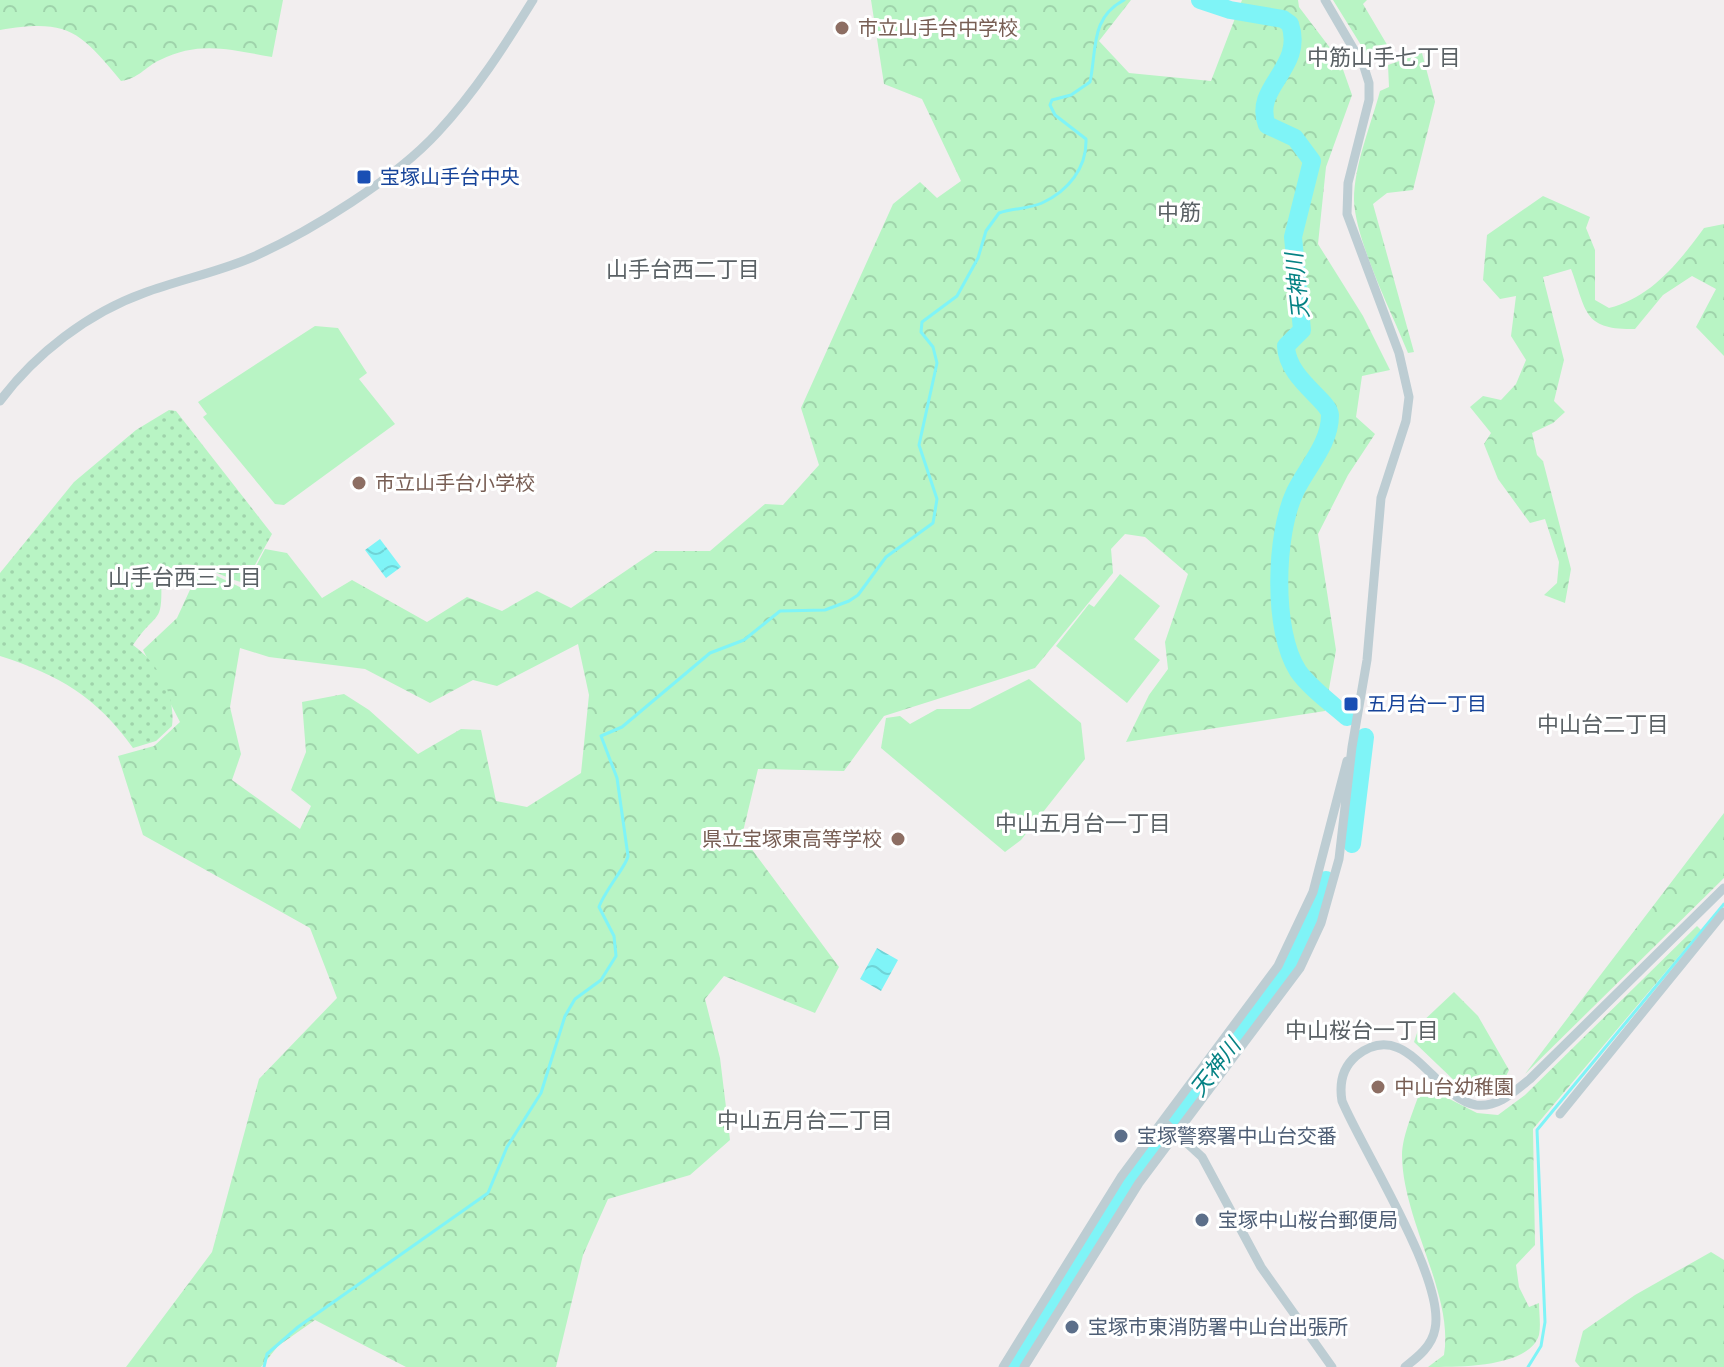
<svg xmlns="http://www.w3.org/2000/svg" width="1724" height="1367" viewBox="0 0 1724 1367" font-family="Roboto,'Noto Sans JP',sans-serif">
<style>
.grass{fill:#b8f4c4}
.forest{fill:url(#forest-crowns);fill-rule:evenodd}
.park{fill:url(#park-dots)}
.water{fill:url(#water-waves)}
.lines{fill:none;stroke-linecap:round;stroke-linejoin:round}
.stream{stroke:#7ff4f7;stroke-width:3}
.river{stroke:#7ff4f7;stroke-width:18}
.tertiary{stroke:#bdcdd3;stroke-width:9}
.education-dot{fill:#8d6e63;stroke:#fff;stroke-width:3}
.transit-dot{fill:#1a4fb4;stroke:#fff;stroke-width:3}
.service-dot{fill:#5c6f8a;stroke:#fff;stroke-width:3}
.labels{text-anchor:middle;stroke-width:6;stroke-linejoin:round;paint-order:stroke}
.education-label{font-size:20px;fill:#785e54;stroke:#fff;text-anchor:start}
.transit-label{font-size:20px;fill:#164399;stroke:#fff;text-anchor:start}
.service-label{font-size:20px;fill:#4e5e75;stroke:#fff;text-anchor:start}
.neighbourhood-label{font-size:22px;fill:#5a6165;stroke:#fff}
.water-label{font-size:22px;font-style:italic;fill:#058284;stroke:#fff}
</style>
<defs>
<pattern id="forest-crowns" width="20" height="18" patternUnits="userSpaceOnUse" patternTransform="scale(2)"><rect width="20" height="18" fill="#b8f4c4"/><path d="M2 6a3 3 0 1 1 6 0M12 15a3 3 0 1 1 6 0" fill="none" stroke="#9fd3ab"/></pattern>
<pattern id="park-dots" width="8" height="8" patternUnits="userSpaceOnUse" patternTransform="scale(2)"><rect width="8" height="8" fill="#b8f4c4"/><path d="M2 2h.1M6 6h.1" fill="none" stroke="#9fd3ab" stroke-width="1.8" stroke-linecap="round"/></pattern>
<pattern id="water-waves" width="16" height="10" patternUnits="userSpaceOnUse" patternTransform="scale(2)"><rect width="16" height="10" fill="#7ff4f7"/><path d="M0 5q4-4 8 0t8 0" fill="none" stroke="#6fd3d6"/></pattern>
</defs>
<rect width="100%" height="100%" fill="#f2eeef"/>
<path class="grass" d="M315,326L338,328L367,373L359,379L395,424L284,505L275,504L203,417L207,414L198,402Z
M1120,574L1160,606L1134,639L1160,660L1127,703L1056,646L1089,604L1094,607Z
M1029,679L1081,723L1085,759L1021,840L1005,852L881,748L886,718L900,716L910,724L937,709H970Z"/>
<path class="forest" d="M0,0H283L272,57C231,50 200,40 160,60C145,67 138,79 121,81C79,30 67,19 0,30Z
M871,0H1131L1099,41L1129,73L1211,81L1242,0H1298L1299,7L1340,61L1352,95L1326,167L1318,244L1363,316L1390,370L1362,376L1356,417L1375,434L1348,475L1318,534L1336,650L1325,711L1126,742L1149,695L1168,669L1165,642L1188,574L1145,537L1125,534L1111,549L1113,573L1035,668L884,716L844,771L758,769L742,836L839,967L815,1013L724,976L705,999L720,1058L730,1140L690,1175L608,1199L583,1255L556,1367H406L315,1320L278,1346L261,1367H126L212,1252L259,1079L337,998L310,928L143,835L118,756L154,746L180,722L143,650L177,618L200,568L244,589L265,549L287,553L322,598L352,580L427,622L467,597L502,611L537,591L571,608L655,551H710L765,504L783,505L819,465L801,408L893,204L920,182L937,198L961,181L922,99L884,84ZM578,644L589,695L581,773L527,807L496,801L481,730L461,729L418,754L369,710L344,694L302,702L306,752L291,790L311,806L300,829L232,780L241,754L230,707L240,648L269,657L365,669L430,703L473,680L497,686Z
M1333,0H1367L1363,4L1389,48L1369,58Z
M1422,53L1435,102L1413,190L1387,193L1373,204L1414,352L1408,353C1392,313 1355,240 1354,200C1354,165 1371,125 1380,91L1389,87L1388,65Z
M1543,196L1590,217L1586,228L1595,250V300L1609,308C1651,298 1680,261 1704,228L1724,224V356L1696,327L1716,289L1692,276L1663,295L1635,329C1583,330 1587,312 1571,269L1543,277L1564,360L1554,401L1565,412L1553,423L1532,433L1537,455L1543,461L1571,569L1565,603L1544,595L1557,583L1559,562L1545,519L1530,523L1498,479L1484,444L1491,433L1470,407L1483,396L1501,400L1516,384L1526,360L1511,336L1516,296L1500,299L1483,280L1487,235Z
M1724,813V878L1525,1074Z
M1697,926L1701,930L1533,1129L1535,1245L1516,1265L1519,1287L1529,1307L1539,1303C1539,1313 1541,1325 1539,1335C1529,1367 1463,1367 1428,1367L1444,1355C1454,1295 1403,1221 1402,1156C1402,1134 1416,1106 1422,1085L1477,1113L1498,1115L1525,1095Z
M1454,992L1478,1016L1509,1070L1499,1090L1461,1087L1414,1042L1420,1024Z
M1711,1252L1724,1260V1367H1580L1575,1361L1583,1331L1635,1295Z"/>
<path class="park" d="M169,410L176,411L272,534L245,583C215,577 190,550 161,575C163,628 158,608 133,645C158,663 176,695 172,726L156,741L133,748C97,697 59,675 0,656V573L74,482L136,430Z"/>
<path class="water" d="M380,539L401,567L386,578L365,550Z
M877,948L898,960L881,991L860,979Z"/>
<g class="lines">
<path class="stream" d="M264,1367L267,1354L298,1327L488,1193L507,1147L541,1093L565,1016L575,999L601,980L616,956L614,936L599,907C605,890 627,865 628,856L617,778L601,736L622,727L710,653L744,640L780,611L825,610L849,601L858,595L886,557L933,523L937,499L919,445L937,363L933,347L921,332L922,322L957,296L978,258L986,231L999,213C1013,208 1029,209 1042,203C1068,191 1087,168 1086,139L1055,115L1050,105L1052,100L1071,95L1090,82C1097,49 1090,18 1124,0
M1528,1367L1541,1346L1545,1322L1537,1130L1724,904"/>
<path class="river" d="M1200,0L1230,10L1283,19L1290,24C1305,69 1252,86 1267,125L1295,138L1312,161L1293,237L1302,330L1286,346C1287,379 1329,400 1330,415C1330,444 1307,467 1295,492C1275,534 1272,631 1298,671C1310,688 1331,703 1347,717
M1352,844L1365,737
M1012,1367L1130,1178L1275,989L1304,939L1326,880"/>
<path class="tertiary" d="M0,401C35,354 88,313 144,293C179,280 218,272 253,257C311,231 395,179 438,132C475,92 504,47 533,0
M1560,1114L1724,912
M1163,1121L1202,1157L1261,1267L1332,1367
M1003,1367L1121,1177L1278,966L1313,892L1347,761
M1024,1367L1139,1183L1300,968L1321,923L1339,859L1352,747L1367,660L1381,498L1406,421L1409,397L1399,353L1347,214L1348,183L1369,100V83L1364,67L1325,0
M1405,1367C1418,1357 1432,1346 1435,1329C1446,1280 1363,1151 1342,1101C1339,1083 1342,1068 1356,1056C1407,1015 1434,1098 1476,1105C1498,1108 1515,1091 1530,1079L1724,888"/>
</g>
<g class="education-dot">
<circle cx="842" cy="28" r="8"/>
<circle cx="359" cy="483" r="8"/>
<circle cx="898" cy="839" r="8"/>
<circle cx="1378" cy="1087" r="8"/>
</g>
<g class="transit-dot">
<rect x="356" y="169" width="16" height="16" rx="4"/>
<rect x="1343" y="696" width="16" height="16" rx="4"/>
</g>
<g class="service-dot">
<circle cx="1121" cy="1136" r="8"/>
<circle cx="1202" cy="1220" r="8"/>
<circle cx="1072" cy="1327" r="8"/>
</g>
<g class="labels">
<g class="education-label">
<text x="858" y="35">市立山手台中学校</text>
<text x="375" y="490">市立山手台小学校</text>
<text x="882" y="846" text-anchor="end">県立宝塚東高等学校</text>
<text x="1394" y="1094">中山台幼稚園</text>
</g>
<g class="transit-label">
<text x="380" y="184">宝塚山手台中央</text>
<text x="1367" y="711">五月台一丁目</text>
</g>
<g class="service-label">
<text x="1137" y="1143">宝塚警察署中山台交番</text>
<text x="1218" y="1227">宝塚中山桜台郵便局</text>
<text x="1088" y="1334">宝塚市東消防署中山台出張所</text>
</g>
<g class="neighbourhood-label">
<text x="1384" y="65">中筋山手七丁目</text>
<text x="1179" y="220">中筋</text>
<text x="683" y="277">山手台西二丁目</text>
<text x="185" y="585">山手台西三丁目</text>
<text x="1603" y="732">中山台二丁目</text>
<text x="1083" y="831">中山五月台一丁目</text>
<text x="1362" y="1038">中山桜台一丁目</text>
<text x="805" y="1128">中山五月台二丁目</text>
</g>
<g class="water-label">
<text transform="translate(1297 286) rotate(-96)" y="8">天神川</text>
<text transform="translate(1215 1067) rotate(-52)" y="8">天神川</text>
</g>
</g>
</svg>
